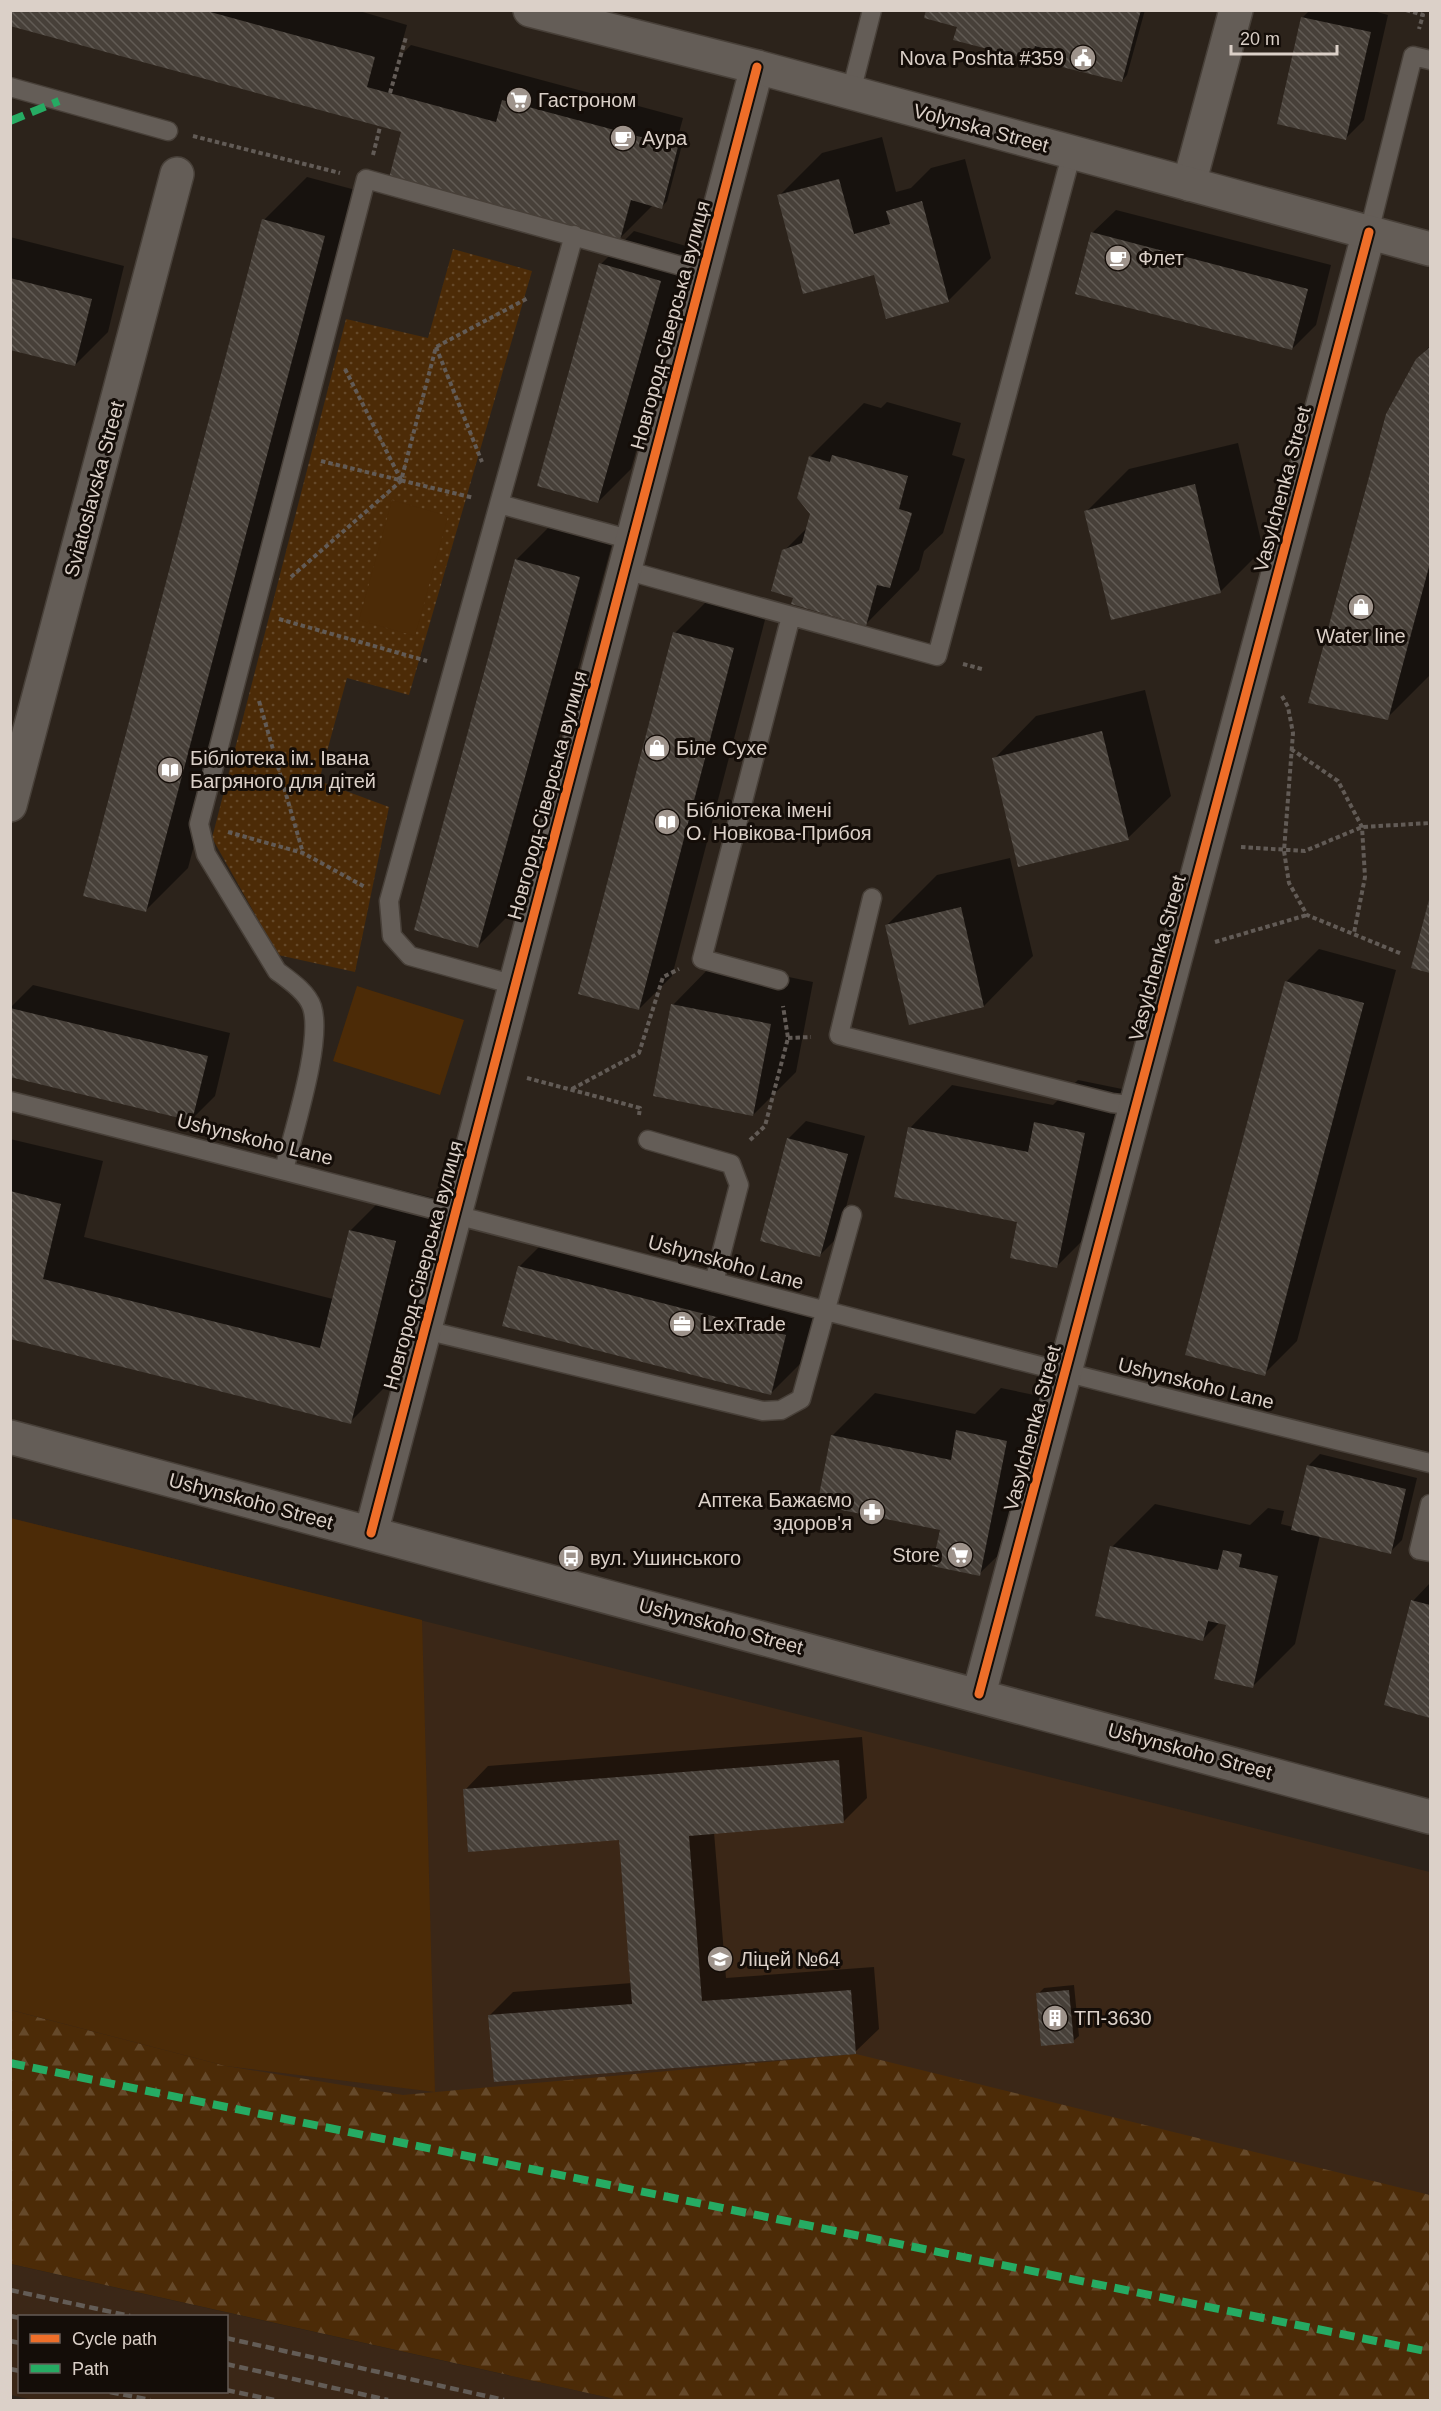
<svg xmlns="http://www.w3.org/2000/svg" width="1441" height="2411" viewBox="0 0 1441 2411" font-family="Arial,sans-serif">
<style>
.built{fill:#3b2717;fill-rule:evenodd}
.forest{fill:url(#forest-firs)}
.park{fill:url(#park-dots)}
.pitch{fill:#4c2b07}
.shadow{fill:#0007}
.building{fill:url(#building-back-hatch)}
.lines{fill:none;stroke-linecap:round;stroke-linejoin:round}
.lane-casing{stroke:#484039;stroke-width:21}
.street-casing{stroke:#484039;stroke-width:36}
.secondary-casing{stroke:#484039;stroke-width:36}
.path{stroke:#625b56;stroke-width:4;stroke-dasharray:4.5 3;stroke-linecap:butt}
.lane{stroke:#645d57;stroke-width:18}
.street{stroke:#645d57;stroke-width:33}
.secondary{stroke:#645d57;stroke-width:33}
.rail{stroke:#635c56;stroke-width:4.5;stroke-dasharray:9 4.5;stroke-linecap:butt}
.quiet{stroke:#26ab63;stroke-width:8;stroke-dasharray:15 8;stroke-linecap:butt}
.cycleway-casing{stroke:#140d08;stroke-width:13}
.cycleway{stroke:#ee6e29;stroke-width:9}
.labels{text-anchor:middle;stroke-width:6;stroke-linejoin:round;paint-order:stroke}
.poi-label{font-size:20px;fill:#dbd0c8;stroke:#140d08;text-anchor:start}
.street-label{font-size:20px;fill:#dbd0c8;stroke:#140d08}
</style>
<defs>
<pattern id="forest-firs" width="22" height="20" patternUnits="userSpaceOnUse" patternTransform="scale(1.5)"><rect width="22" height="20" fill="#4c2b07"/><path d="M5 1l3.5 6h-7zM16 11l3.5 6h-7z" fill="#65492a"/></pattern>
<pattern id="park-dots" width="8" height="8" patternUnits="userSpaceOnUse" patternTransform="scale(1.5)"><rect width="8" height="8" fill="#4c2b07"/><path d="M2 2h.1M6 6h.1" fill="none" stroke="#65492a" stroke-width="1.8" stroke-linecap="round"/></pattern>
<pattern id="building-back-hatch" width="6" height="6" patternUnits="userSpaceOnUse" patternTransform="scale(1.5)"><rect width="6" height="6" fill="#474039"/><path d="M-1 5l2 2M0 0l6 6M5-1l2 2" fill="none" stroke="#615b54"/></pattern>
</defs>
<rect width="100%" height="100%" fill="#2c231b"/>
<path class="built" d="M11,1518L1430,1872V2329L11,2046Z
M10,2264L619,2400H33L11,2395ZM20,2316H226V2392H20Z"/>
<path class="forest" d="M10,2010L226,2066L403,2095L856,2054L1430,2195V2400H619L11,2264Z"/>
<path class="park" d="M453,249L532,271L409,695L347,678L319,781L389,807L355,972L278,955L212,838L346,319L428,338Z"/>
<path class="pitch" d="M392,500L448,516L415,636L359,620Z
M357,986L464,1020L440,1095L333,1061Z
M10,1518L422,1620L435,2092L226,2066L11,2010Z"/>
<path class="shadow" d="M10,10H356L407,25L398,58L411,45L683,118L677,140L683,141L667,201L662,207L653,205L619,239L403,131Z
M927,10H1145L1127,75L1122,81L1068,48L1043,46L1031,59Z
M1310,10H1370L1388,15L1364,120L1346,138L1303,17Z
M882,137L896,192L911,188L931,168L965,159L991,258L948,301L779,196L822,153Z
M307,177L367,193L188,868L145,911L264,220Z
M1116,210L1331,265L1316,325L1292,349L1092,233Z
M634,231L693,248L631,469L598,502L601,264Z
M10,237L124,266L108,332L75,365L10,348Z
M1430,346V675L1387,718L1417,360Z
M887,402L961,423L952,455L965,459L943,533L924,551L919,570L866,624L794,597L784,551L808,527L812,514L810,457L864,403L881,408Z
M1238,443L1263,549L1220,592L1086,512L1129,469Z
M549,527L612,544L511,913L478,946L516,560Z
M708,600L766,616L672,976L639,1009L675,633Z
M1145,690L1171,796L1128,838L994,759L1036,716Z
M1010,858L1033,956L984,1006L887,925L937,875Z
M1430,899V971L1413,967Z
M1319,949L1396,970L1297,1341L1264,1374L1286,982Z
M715,962L813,982L796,1072L753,1115L673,1005Z
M33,985L230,1033L215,1096L192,1119L10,1075V1008Z
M1078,1080L1127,1090L1100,1223L1057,1266L1019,1221L910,1128L952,1085L1053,1105Z
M806,1121L865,1136L838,1237L820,1255L788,1139Z
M10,1139L103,1161L84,1237L333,1299L350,1231L393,1188L438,1199L393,1379L350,1422L10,1337Z
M553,1233L818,1302L803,1361L770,1394L504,1325L520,1266Z
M1001,1388L1049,1398L1022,1532L979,1574L941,1529L832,1436L875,1393L975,1414Z
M1320,1454L1417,1478L1402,1540L1390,1552L1320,1535L1295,1644L1253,1686L1227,1624L1220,1622L1203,1639L1112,1547L1155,1504L1250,1525L1268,1508L1284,1511L1281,1524L1293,1527L1308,1466Z
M1430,1583V1716L1386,1704L1413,1601Z
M862,1737L867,1798L843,1822L714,1832L726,1978L874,1967L879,2029L855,2052L490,2015L513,1992L632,1983L620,1838L465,1790L488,1766Z
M1074,1985L1079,2036L1073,2041L1038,1994L1044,1988Z"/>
<path class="building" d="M10,10H203L375,57L367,87L496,122L502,100L678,147L662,209L631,200L620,240L389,178L401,132L10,26Z
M926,10H1141L1122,82L1062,67L1065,54L1035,46L1031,60L953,40L957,27L924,18Z
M1301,17L1371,32L1346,140L1277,124Z
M839,179L854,234L890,224L886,211L922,201L949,302L886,319L874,275L803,294L777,195Z
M262,219L325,236L146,912L83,896Z
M1091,232L1308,289L1292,350L1075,294Z
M599,263L661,281L598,503L537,486Z
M10,278L92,299L75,366L10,350Z
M1430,347V563L1388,720L1308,703L1386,414L1416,359Z
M832,455L908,476L899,509L912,513L890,588L877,585L866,626L791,604L793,598L771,591L782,550L802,543L810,514L797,498L809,456L830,462Z
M1195,484L1221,593L1111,620L1084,511Z
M515,559L580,577L478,948L414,930Z
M673,632L734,648L639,1010L578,994Z
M1102,731L1129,840L1018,867L992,758Z
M1430,896V973L1411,968Z
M961,907L984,1007L909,1025L885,925Z
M1285,981L1364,1003L1265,1376L1185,1355Z
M671,1004L771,1024L753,1116L653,1096Z
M10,1008L208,1056L192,1121L10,1077Z
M1034,1122L1085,1133L1057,1268L1010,1258L1017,1222L894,1197L908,1127L1028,1152Z
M787,1138L848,1154L820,1257L760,1241Z
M10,1191L61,1204L43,1279L320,1348L349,1230L396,1241L351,1424L10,1339Z
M518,1266L786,1335L771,1395L502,1326Z
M956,1430L1007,1441L980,1576L932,1566L940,1530L817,1505L831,1435L951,1460Z
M1307,1465L1406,1489L1391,1554L1291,1530Z
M1110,1546L1218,1570L1223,1550L1242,1554L1239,1567L1278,1576L1253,1688L1214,1679L1226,1625L1208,1621L1203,1641L1095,1616Z
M1411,1600L1430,1605V1718L1384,1705Z
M839,1760L844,1823L689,1836L702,2001L851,1990L856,2054L494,2082L488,2015L632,2004L619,1840L468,1852L463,1789Z
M1069,1990L1074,2043L1041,2046L1036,1993Z"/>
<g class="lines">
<g class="lane-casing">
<path id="lane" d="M10,87L168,131
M851,92L872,10
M1369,232L1413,56L1430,60
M499,504L574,235
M625,570L937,656L1072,152
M872,898L839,1035L1112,1103L1137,1106
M779,980L702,959L791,616
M515,985L410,956L392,936L389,901L499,504L632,540
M10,1101C484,1220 956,1348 1430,1463
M648,1140L731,1164L739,1185L714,1282
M284,1170C293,1132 323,1041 312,1007C307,992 289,980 277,971L206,854L199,824L366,179L703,272
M425,1330L763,1411L781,1410L801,1399L852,1215
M1430,1504L1419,1550L1430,1552"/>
</g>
<g class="street-casing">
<path id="street" d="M1189,184L1236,10
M10,805L177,174
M10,1437L1430,1817
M371,1533L757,67
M979,1694L1369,232"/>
</g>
<g class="secondary-casing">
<path id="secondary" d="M530,10L757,67L1430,249"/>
</g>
<path class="path" d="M1406,10L1423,15L1419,29
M390,93L406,37
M193,136L340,173
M373,155L380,127
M436,347L482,462
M345,369L401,480
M321,461L474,498
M291,577L401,481L436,347L528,298
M279,619L427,661
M963,664L982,669
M1282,696L1288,707L1293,733L1284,851L1289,883L1307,915L1402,954
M259,701L303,853
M1291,749L1338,781L1362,827L1365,877L1354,933
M228,832L303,853L365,887
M1241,847L1305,851L1362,827L1430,823
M1215,942L1307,915
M788,1038L811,1037
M527,1078L640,1108L639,1115
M572,1089L639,1053L663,977L679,969
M750,1140L765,1126L788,1038L783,1006"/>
<use href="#lane" class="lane"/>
<use href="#street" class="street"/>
<use href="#secondary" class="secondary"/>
<path class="rail" d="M10,2290L130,2316
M10,2316L20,2318
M226,2338L504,2400
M10,2341L20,2343
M226,2364L388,2400
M10,2369L20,2371
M226,2390L274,2400
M110,2392L150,2400"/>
<path class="quiet" d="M10,121L59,101
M10,2063L1430,2352"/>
<g class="cycleway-casing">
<path id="cycleway" d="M371,1533L757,67
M979,1694L1369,232"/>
</g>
<use href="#cycleway" class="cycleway"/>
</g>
<defs>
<g id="civic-disc" transform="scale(1.35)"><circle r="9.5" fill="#9e938b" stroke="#140d08"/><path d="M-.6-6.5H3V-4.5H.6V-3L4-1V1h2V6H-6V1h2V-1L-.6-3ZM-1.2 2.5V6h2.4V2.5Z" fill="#fff"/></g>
<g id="supermarket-disc" transform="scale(1.35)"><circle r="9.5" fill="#9e938b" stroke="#140d08"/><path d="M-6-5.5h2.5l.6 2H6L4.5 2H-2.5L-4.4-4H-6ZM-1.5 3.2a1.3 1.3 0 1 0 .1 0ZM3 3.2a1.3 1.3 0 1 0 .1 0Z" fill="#fff"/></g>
<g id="cafe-disc" transform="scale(1.35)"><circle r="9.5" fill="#9e938b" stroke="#140d08"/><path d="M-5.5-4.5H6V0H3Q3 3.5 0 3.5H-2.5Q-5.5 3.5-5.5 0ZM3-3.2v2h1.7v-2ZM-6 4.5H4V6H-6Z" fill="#fff"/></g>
<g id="shop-disc" transform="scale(1.35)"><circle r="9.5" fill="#9e938b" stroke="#140d08"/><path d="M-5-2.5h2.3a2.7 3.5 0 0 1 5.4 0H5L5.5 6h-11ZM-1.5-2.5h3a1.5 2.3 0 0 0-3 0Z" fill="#fff"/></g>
<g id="library-disc" transform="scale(1.35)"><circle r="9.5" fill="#9e938b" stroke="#140d08"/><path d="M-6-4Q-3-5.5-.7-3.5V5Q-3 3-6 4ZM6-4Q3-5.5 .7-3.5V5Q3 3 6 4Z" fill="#fff"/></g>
<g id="office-disc" transform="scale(1.35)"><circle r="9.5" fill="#9e938b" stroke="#140d08"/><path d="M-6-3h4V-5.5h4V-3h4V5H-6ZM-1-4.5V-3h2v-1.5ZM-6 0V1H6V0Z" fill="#fff"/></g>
<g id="pharmacy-disc" transform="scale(1.35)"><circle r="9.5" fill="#9e938b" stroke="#140d08"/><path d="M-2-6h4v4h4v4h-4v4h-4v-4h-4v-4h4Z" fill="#fff"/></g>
<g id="bus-disc" transform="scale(1.35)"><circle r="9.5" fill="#9e938b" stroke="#140d08"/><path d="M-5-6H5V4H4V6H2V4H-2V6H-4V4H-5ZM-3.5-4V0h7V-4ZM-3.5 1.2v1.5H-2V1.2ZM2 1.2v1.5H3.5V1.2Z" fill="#fff"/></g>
<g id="school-disc" transform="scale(1.35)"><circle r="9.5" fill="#9e938b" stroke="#140d08"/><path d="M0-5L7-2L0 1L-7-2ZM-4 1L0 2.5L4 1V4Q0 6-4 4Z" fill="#fff"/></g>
<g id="building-disc" transform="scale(1.35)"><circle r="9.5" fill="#9e938b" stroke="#140d08"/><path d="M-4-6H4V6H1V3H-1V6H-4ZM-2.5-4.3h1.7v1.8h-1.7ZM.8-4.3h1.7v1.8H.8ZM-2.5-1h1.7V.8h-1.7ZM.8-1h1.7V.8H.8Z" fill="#fff"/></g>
</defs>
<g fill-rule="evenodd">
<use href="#civic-disc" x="1083" y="58"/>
<use href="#supermarket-disc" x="519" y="100"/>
<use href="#cafe-disc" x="623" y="138"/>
<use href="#cafe-disc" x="1118" y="258"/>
<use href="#shop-disc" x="1361" y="607"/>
<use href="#shop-disc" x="657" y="748"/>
<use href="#library-disc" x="170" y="770"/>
<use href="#library-disc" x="667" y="822"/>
<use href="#office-disc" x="682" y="1324"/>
<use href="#pharmacy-disc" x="872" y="1512"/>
<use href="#supermarket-disc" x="960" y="1555"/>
<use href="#bus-disc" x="571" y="1558"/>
<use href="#school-disc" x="720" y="1959"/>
<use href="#building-disc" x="1055" y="2018"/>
</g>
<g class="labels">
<g class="poi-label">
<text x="1064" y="65" text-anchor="end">Nova Poshta #359</text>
<text x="538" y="107">Гастроном</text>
<text x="642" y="145">Аура</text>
<text x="1138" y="265">Флет</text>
<text x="1361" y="643" text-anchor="middle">Water line</text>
<text x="676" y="755">Біле Сухе</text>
<text x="190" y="765">Бібліотека ім. Івана<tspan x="190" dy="23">Багряного для дітей</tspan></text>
<text x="686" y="817">Бібліотека імені<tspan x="686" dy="23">О. Новікова-Прибоя</tspan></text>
<text x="702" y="1331">LexTrade</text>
<text x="852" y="1507" text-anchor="end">Аптека Бажаємо<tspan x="852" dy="23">здоров'я</tspan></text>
<text x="940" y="1562" text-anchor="end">Store</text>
<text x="590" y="1565">вул. Ушинського</text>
<text x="740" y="1966">Ліцей №64</text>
<text x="1074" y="2025">ТП-3630</text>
</g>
<g class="street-label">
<text transform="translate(981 128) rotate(15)" y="7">Volynska Street</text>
<text transform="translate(670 325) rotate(-75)" y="7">Новгород-Сіверська вулиця</text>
<text transform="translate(94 489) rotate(-75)" y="7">Sviatoslavska Street</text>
<text transform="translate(1282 489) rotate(-75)" y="7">Vasylchenka Street</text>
<text transform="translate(547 795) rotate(-75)" y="7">Новгород-Сіверська вулиця</text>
<text transform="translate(1157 958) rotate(-75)" y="7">Vasylchenka Street</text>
<text transform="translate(255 1139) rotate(14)" y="7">Ushynskoho Lane</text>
<text transform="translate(726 1262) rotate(15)" y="7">Ushynskoho Lane</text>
<text transform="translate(423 1265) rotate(-75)" y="7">Новгород-Сіверська вулиця</text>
<text transform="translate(1196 1383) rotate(14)" y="7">Ushynskoho Lane</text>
<text transform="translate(1032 1428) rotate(-75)" y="7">Vasylchenka Street</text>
<text transform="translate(251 1501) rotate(15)" y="7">Ushynskoho Street</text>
<text transform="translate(721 1626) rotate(15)" y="7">Ushynskoho Street</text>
<text transform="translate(1190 1751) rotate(15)" y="7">Ushynskoho Street</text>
</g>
</g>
<rect width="1441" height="2411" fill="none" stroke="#dbd0c8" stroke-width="24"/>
<rect x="18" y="2315" width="210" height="78" fill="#140d08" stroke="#645b55" stroke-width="1.5"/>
<rect x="30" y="2334" width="30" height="9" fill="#ee6e29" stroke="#645b55" stroke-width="1.5"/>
<text x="72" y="2345" font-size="18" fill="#dbd0c8">Cycle path</text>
<rect x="30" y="2364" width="30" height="9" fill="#26ab63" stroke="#645b55" stroke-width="1.5"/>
<text x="72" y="2375" font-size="18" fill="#dbd0c8">Path</text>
<path d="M1231 45v9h106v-9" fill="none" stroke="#dbd0c8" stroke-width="3"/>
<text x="1240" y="45" font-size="18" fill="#dbd0c8" stroke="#140d08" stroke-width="4.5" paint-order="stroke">20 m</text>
</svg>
